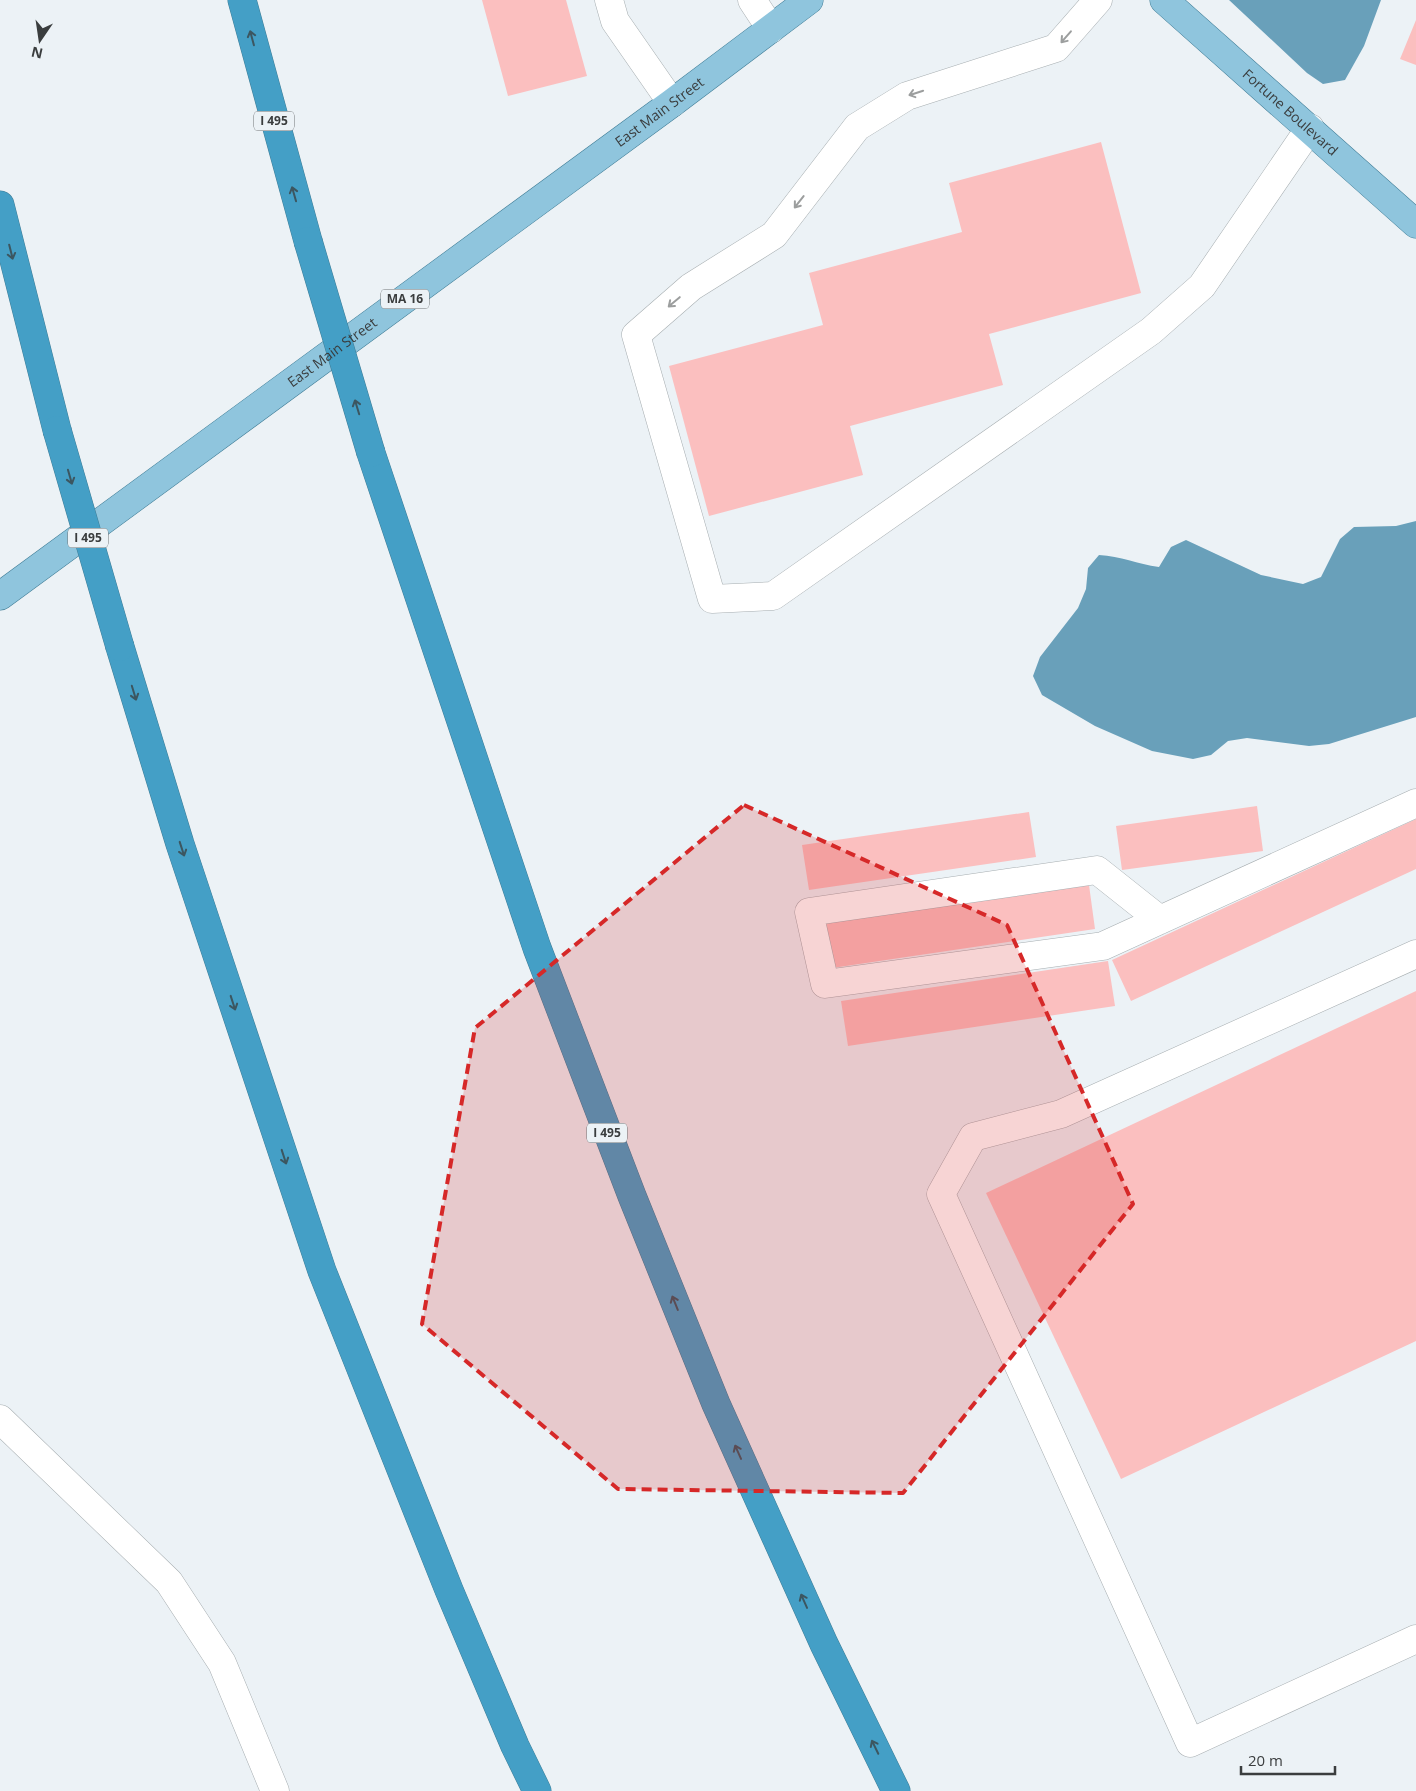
<svg xmlns="http://www.w3.org/2000/svg" width="1416" height="1791" viewBox="0 0 1416 1791" font-family="'Open Sans',sans-serif">
<style>
.water{fill:#69a0ba}
.building{fill:#fbbfbf}
.lines{fill:none;stroke-linecap:round;stroke-linejoin:round}
.minor-casing{stroke:#a7aeb1;stroke-width:29}
.major-casing{stroke:#407d96;stroke-width:29}
.highway-casing{stroke:#407d96;stroke-width:29}
.minor{stroke:#fff;stroke-width:28}
.major{stroke:#8fc5dd;stroke-width:28}
.highway{stroke:#449fc6;stroke-width:28}
.highway-bridge-casing{stroke:#407d96;stroke-width:29;stroke-linecap:butt}
.highway-bridge{stroke:#449fc6;stroke-width:28}
.oneway{stroke:#9c9e9e}
.oneway2{stroke:#3c5660}
.marked{fill:#d62828;fill-opacity:0.2;stroke:#d62828;stroke-width:4;stroke-dasharray:10 6;stroke-linejoin:round}
.labels{text-anchor:middle;stroke-width:4;stroke-linejoin:round;paint-order:stroke}
.shield{fill:#ecf2f6;stroke:#6f7375;stroke-width:1}
.shield-label{font-size:12px;font-weight:bold;fill:#3a3d3e}
.street-label{font-size:14px;fill:#3a3d3e;stroke:#ecf2f6}
</style>
<rect width="100%" height="100%" fill="#ecf2f6"/>
<path class="water" d="M1229,0H1381L1364,46L1345,80L1323,84L1307,73Z
M1416,521V717L1329,744L1309,746L1247,738L1228,741L1211,755L1193,759L1152,751L1095,726L1042,695L1033,676L1040,657L1078,608L1086,589L1088,568L1099,555C1121,556 1137,564 1159,567L1171,547L1186,540L1261,575L1303,584L1321,577L1340,539L1354,527L1396,526Z"/>
<path class="building" d="M482,0H566L587,76L508,96Z
M1416,20V65L1400,59Z
M1101,142L1141,293L989,334L1003,385L850,426L863,475L709,516L669,366L823,325L809,273L962,232L949,183Z
M1257,806L1263,851L1122,870L1116,826Z
M1029,812L1036,857L809,890L802,845Z
M1416,819V869L1131,1001L1112,960Z
M1089,885L1095,929L832,968L826,923Z
M1108,961L1115,1006L848,1046L841,1001Z
M1416,991V1341L1121,1479L986,1193Z"/>
<g class="lines">
<g class="minor-casing">
<path id="minor" d="M609,0L615,21L672,103
M752,0L771,29
M1098,0L1056,48L907,96L857,127L774,235L691,287L636,335L712,599L773,596L1151,331L1202,286L1310,128
M1160,920L1097,870L809,912L825,984L1103,946L1416,803
M1416,954L1061,1114L973,1137L941,1194L1190,1743L1416,1639
M0,1419L169,1582L222,1663L275,1791"/>
</g>
<g class="major-casing">
<g id="major">
<path id="s1" d="M1164,0L1416,224"/>
<path id="s2" d="M0,596L672,103L809,0"/>
</g>
</g>
<g class="highway-casing">
<path id="highway" d="M242,0L308,241
M0,205L57,430
M371,453L537,948L632,1196L716,1404L824,1644L896,1791
M120,647L180,844L322,1271L449,1590L515,1746L537,1791"/>
</g>
<use href="#minor" class="minor"/>
<use href="#major" class="major"/>
<use href="#highway" class="highway"/>
<g class="highway-bridge-casing">
<path id="highway-bridge" d="M308,241L371,453
M57,430L120,647"/>
</g>
<use href="#highway-bridge" class="highway-bridge"/>
</g>
<defs><path id="oneway-shaft" d="M-6 0H5M1.5-3L5.5 0L1.5 3" fill="none" stroke-width="1.6" stroke-linecap="round" stroke-linejoin="round" transform="scale(1.25)"/></defs>
<g class="oneway">
<use href="#oneway-shaft" transform="translate(1066 37) rotate(131)"/>
<use href="#oneway-shaft" transform="translate(916 93) rotate(162)"/>
<use href="#oneway-shaft" transform="translate(799 202) rotate(128)"/>
<use href="#oneway-shaft" transform="translate(674 302) rotate(140)"/>
</g>
<g class="oneway2">
<use href="#oneway-shaft" transform="translate(252 38) rotate(-105)"/>
<use href="#oneway-shaft" transform="translate(294 194) rotate(-106)"/>
<use href="#oneway-shaft" transform="translate(11 252) rotate(76)"/>
<use href="#oneway-shaft" transform="translate(357 407) rotate(-107)"/>
<use href="#oneway-shaft" transform="translate(70 477) rotate(74)"/>
<use href="#oneway-shaft" transform="translate(134 693) rotate(73)"/>
<use href="#oneway-shaft" transform="translate(182 849) rotate(72)"/>
<use href="#oneway-shaft" transform="translate(233 1003) rotate(72)"/>
<use href="#oneway-shaft" transform="translate(284 1157) rotate(72)"/>
<use href="#oneway-shaft" transform="translate(675 1303) rotate(-112)"/>
<use href="#oneway-shaft" transform="translate(738 1452) rotate(-114)"/>
<use href="#oneway-shaft" transform="translate(804 1601) rotate(-114)"/>
<use href="#oneway-shaft" transform="translate(875 1747) rotate(-116)"/>
</g>
<path class="marked" d="M744,805L1007,925L1133,1204L903,1493L618,1489L422,1324L475,1028Z"/>
<g class="labels">
<g class="shield">
<rect x="254" y="111.5" width="40" height="19" rx="4"/>
<rect x="381" y="289.5" width="48" height="19" rx="4"/>
<rect x="68" y="528.5" width="40" height="19" rx="4"/>
<rect x="587" y="1123.5" width="40" height="19" rx="4"/>
</g>
<g class="shield-label">
<text x="274" y="125">I 495</text>
<text x="405" y="303">MA 16</text>
<text x="88" y="542">I 495</text>
<text x="607" y="1137">I 495</text>
</g>
<g class="street-label">
<text dy="5" stroke="none"><textPath href="#s1" startOffset="169">Fortune Boulevard</textPath></text>
<text dy="5" stroke="none"><textPath href="#s2" startOffset="818">East Main Street</textPath></text>
<text dy="5" stroke="none"><textPath href="#s2" startOffset="412">East Main Street</textPath></text>
</g>
</g>
<g transform="translate(40 40) rotate(193)" stroke="#ecf2f6" stroke-width="4" paint-order="stroke">
<path d="M0-4L9 19L0 12L-9 19Z" fill="#3a3d3e"/>
<text y="-8" font-size="14" font-weight="bold" text-anchor="middle" fill="#3a3d3e">N</text>
</g>
<path d="M1241 1766v8h94v-8" fill="none" stroke="#3a3d3e" stroke-width="2.5"/>
<text x="1248" y="1766" font-size="15" fill="#3a3d3e" stroke="#ecf2f6" stroke-width="4" paint-order="stroke">20 m</text>
</svg>
